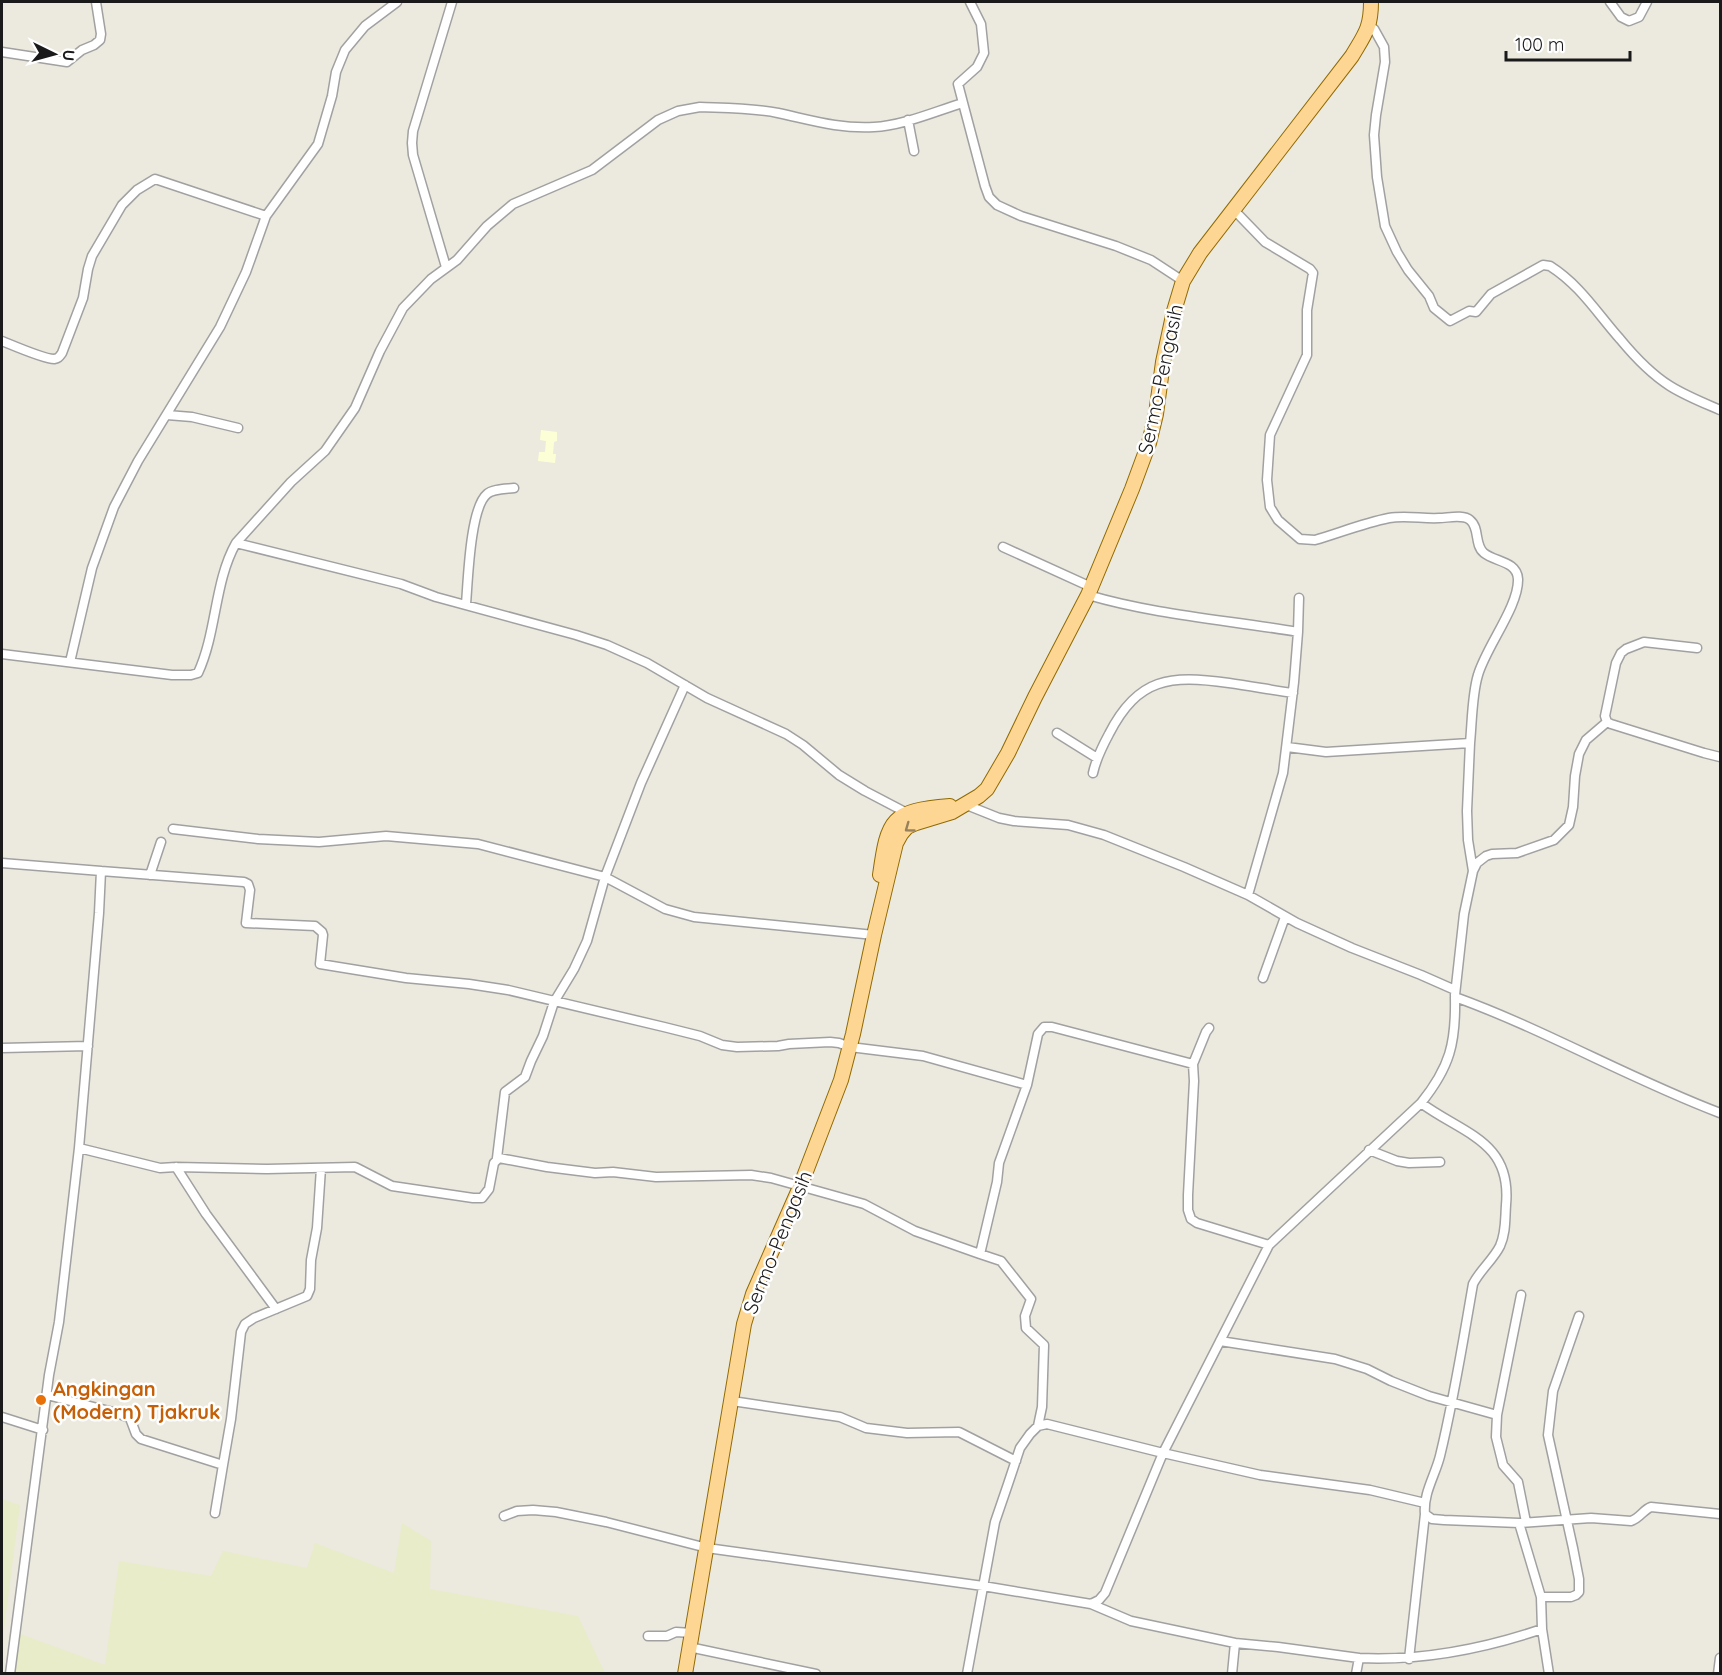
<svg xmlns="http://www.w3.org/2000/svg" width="1722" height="1675" font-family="Quicksand,sans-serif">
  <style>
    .education { fill: #fcffd6 }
    .farmland { fill: #e8ecc9 }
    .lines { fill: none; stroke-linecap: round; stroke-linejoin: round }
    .street-casing { stroke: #a1a1a1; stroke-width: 11 }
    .primary-casing { stroke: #916a00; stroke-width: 16 }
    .street { stroke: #fff; stroke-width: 8 }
    .primary { stroke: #fdd694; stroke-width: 14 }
    .oneway { stroke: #97815d }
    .food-dot { fill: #e8710a; stroke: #fff; stroke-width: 2 }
    .labels { text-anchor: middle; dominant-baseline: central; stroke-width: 5; stroke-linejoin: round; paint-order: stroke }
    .street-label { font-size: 20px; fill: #1a1a1a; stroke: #fff }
    .food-label { font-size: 20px; font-weight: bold; fill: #c56008; stroke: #fff; text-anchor: start }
  </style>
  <rect width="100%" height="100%" fill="#ece9df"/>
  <!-- education -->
  <path class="education" d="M541 430 557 432V441L554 442 553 454H556L555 463 538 461 539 452H545L546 441 540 440Z"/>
  <!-- farmland -->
  <path class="farmland" d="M2 1499 20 1505 2 1645Z
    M402 1523 431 1541 430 1589 578 1616 605 1673 10 1674 15 1632 105 1665 119 1561 211 1576 223 1551 307 1568 315 1543 394 1573Z"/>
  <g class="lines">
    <defs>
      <path id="street" d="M1610 2 1621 17 1629 21 1639 17 1647 2
        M1369 27 1374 29 1384 47 1385 62 1376 115 1374 135 1377 177 1385 226 1397 252 1408 270 1429 296 1434 308 1450 321 1469 311 1476 312 1491 294 1543 265 1550 266C1580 285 1597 313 1620 339 1634 356 1651 374 1670 386 1686 396 1704 403 1720 410
        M2 52 67 62 82 50 94 45 100 40 101 34 96 2
        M963 103 958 84 977 67 984 53 981 24 970 2
        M908 120 914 151
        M1234 210 1265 242 1310 269 1313 273 1307 310V355L1270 435 1267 480 1270 507 1278 520 1300 539 1315 540C1339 533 1364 523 1389 518 1406 515 1423 519 1439 518 1448 518 1463 514 1470 520 1480 528 1474 545 1484 553 1495 562 1517 561 1518 579 1519 606 1486 647 1478 675 1472 694 1472 723 1470 743
        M266 216 318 144 332 96 336 72 345 50 365 26 397 2
        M446 267 413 155 412 143 413 131 452 2
        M2 341C12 345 44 359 54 359 59 358 59 357 62 353L83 298 88 269 92 256 122 205 137 190 155 179 266 216 246 272 220 327 138 461 114 507 92 568 70 662
        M167 415 192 417 238 428
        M236 543 291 482 325 451 355 408 380 351 403 308 431 279 457 260 487 226 513 204 592 170 658 120 678 111 700 107C724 108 754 108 778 113 811 120 839 129 874 127 902 126 936 111 963 103L985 186 989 197 997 205 1021 216 1116 246 1151 260 1183 281
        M1003 547 1091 587
        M1088 595C1156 615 1228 620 1298 632L1294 682 1283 773 1248 895
        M466 604C468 581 470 508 487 494 492 489 506 489 514 488
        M1298 632 1299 598
        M1697 648 1644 642 1626 649 1621 653 1616 663 1605 716 1607 722 1611 724 1704 753 1720 757
        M2 654 172 675H191L198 673C217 632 214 582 236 543L401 584 436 597 576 635 607 645 647 663 707 698 786 734 803 745 839 775 865 791 907 813
        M1057 733 1097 758
        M1287 747 1326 752 1470 743 1467 811 1468 840 1473 871 1464 914 1455 995
        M1093 773C1096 759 1102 747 1109 734 1138 677 1170 675 1229 683 1250 686 1272 690 1293 693
        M964 804 999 818 1014 821 1068 825 1104 835 1184 867 1248 895 1297 923 1352 948 1421 975 1455 990
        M173 829 258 839 319 842 386 836 478 844 605 877 665 909 694 917 874 935
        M2 863 101 871 99 913 79 1148 59 1322 49 1375 10 1674
        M101 871 244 882 248 884 250 890 246 923 315 926 322 932 323 935 320 964 406 978 469 984 508 990 664 1027 700 1036 722 1045 737 1047 778 1046 789 1044 830 1042 839 1043 850 1047 923 1056 1027 1085 1038 1034 1044 1027H1052L1193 1064 1194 1081 1188 1195V1210L1191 1219 1197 1223 1269 1245
        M1473 871 1477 863 1486 856 1492 854 1517 853 1554 840 1569 825 1573 807 1575 776 1579 754 1586 740 1607 722
        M150 875 161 842
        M1263 978 1285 917
        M2 1048 88 1046
        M1193 1064 1206 1032 1209 1028
        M1421 1103C1463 1134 1512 1141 1506 1205 1505 1219 1506 1233 1500 1246 1493 1260 1480 1270 1473 1284 1463 1341 1454 1399 1440 1456 1435 1476 1423 1493 1425 1514L1432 1519 1444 1520 1519 1523 1591 1518 1631 1521C1640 1518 1643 1510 1651 1507L1720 1514
        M79 1148 160 1168 176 1167 267 1169 355 1167 392 1186 473 1198H482L489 1189 494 1163 499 1158 547 1167 595 1173 613 1172 656 1177 751 1175 771 1178 864 1204 915 1231 980 1254 997 1182 999 1163 1027 1085
        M1369 1150 1397 1161 1409 1163 1440 1162
        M497 1158 505 1092 525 1077 531 1061 543 1036 554 1002 574 969 587 941 605 877 641 783 685 685
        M176 1167 206 1214 276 1309
        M980 1254 1001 1261 1031 1299 1025 1316 1026 1328 1044 1345 1042 1407 1038 1426
        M1521 1295 1497 1415 1496 1437 1503 1465 1518 1482 1526 1522
        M1220 1341 1335 1359 1367 1369 1391 1381 1429 1396 1497 1415
        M47 1395 117 1413 130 1418 136 1434 141 1439 223 1465 231 1419 241 1332 245 1324 254 1318 307 1296 310 1289 311 1260 317 1228 321 1168
        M732 1401 840 1417 866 1428 907 1433 959 1432 1016 1461
        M2 1417 43 1430
        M215 1513 223 1465
        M504 1516 517 1511 533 1510 556 1512 606 1522 707 1548 983 1586 1091 1604 1099 1600 1105 1593 1163 1453 1260 1475 1370 1490 1425 1503
        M1519 1523 1541 1597 1542 1629 1549 1674
        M1541 1597H1571L1576 1595 1579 1592V1579L1573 1548 1548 1435 1553 1391 1579 1316
        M1091 1604 1131 1621 1235 1643
        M648 1636H667L676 1632 692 1633
        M689 1647 816 1674
        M1409 1659 1425 1514
        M967 1674 995 1522 1008 1484 1020 1448 1030 1434 1038 1426 1047 1424 1163 1453 1269 1245 1421 1103C1450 1067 1456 1043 1455 997 1546 1030 1630 1079 1720 1113
        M1232 1674 1235 1643 1278 1647 1359 1658
        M1356 1674 1359 1658C1422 1661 1483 1649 1542 1629
        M1718 1674 1720 1658"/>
      <path id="primary" d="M880 875C888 818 891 811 950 806
        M685 1674 744 1324 753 1294 800 1187 841 1080 853 1034 874 935 896 843 901 834 907 827 916 823 952 812 979 796 987 789 1008 753 1035 697 1088 595 1132 489 1149 443 1156 414 1163 362 1174 311 1183 281 1200 253 1352 56C1365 34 1371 28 1371 2"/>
    </defs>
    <!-- street casing -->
    <use href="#street" class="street-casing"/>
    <!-- primary casing -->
    <use href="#primary" class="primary-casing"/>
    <!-- street -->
    <use href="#street" class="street"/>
    <!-- primary -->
    <use href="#primary" class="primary"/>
  </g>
  <!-- one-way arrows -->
  <defs><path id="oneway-chevron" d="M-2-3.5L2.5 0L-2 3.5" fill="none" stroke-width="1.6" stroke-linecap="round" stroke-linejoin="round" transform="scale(1.5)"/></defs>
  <use class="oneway" href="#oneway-chevron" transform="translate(909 828) rotate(144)"/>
  <!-- markers -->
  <circle class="food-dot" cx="41" cy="1400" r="6"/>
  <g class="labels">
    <!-- street labels -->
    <g class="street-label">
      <text transform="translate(1160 379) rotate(-78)">Sermo-Pengasih</text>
      <text transform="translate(777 1242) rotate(-68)">Sermo-Pengasih</text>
    </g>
    <!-- food labels -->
    <g class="food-label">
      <text x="53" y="1388">Angkingan<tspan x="53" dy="23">(Modern) Tjakruk</tspan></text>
    </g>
  </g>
  <!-- border -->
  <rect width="1722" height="1675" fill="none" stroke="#1a1a1a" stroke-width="6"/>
  <!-- north arrow -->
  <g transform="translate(54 54) rotate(95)" stroke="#ffffff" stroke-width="4.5" paint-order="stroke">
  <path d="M0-4.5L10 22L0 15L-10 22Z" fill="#1a1a1a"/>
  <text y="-9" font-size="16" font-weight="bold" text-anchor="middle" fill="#1a1a1a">U</text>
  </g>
  <!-- scale -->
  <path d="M1506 51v9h124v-9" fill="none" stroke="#1a1a1a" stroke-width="3"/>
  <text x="1515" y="51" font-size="18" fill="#1a1a1a" stroke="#ffffff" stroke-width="4.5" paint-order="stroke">100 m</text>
</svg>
